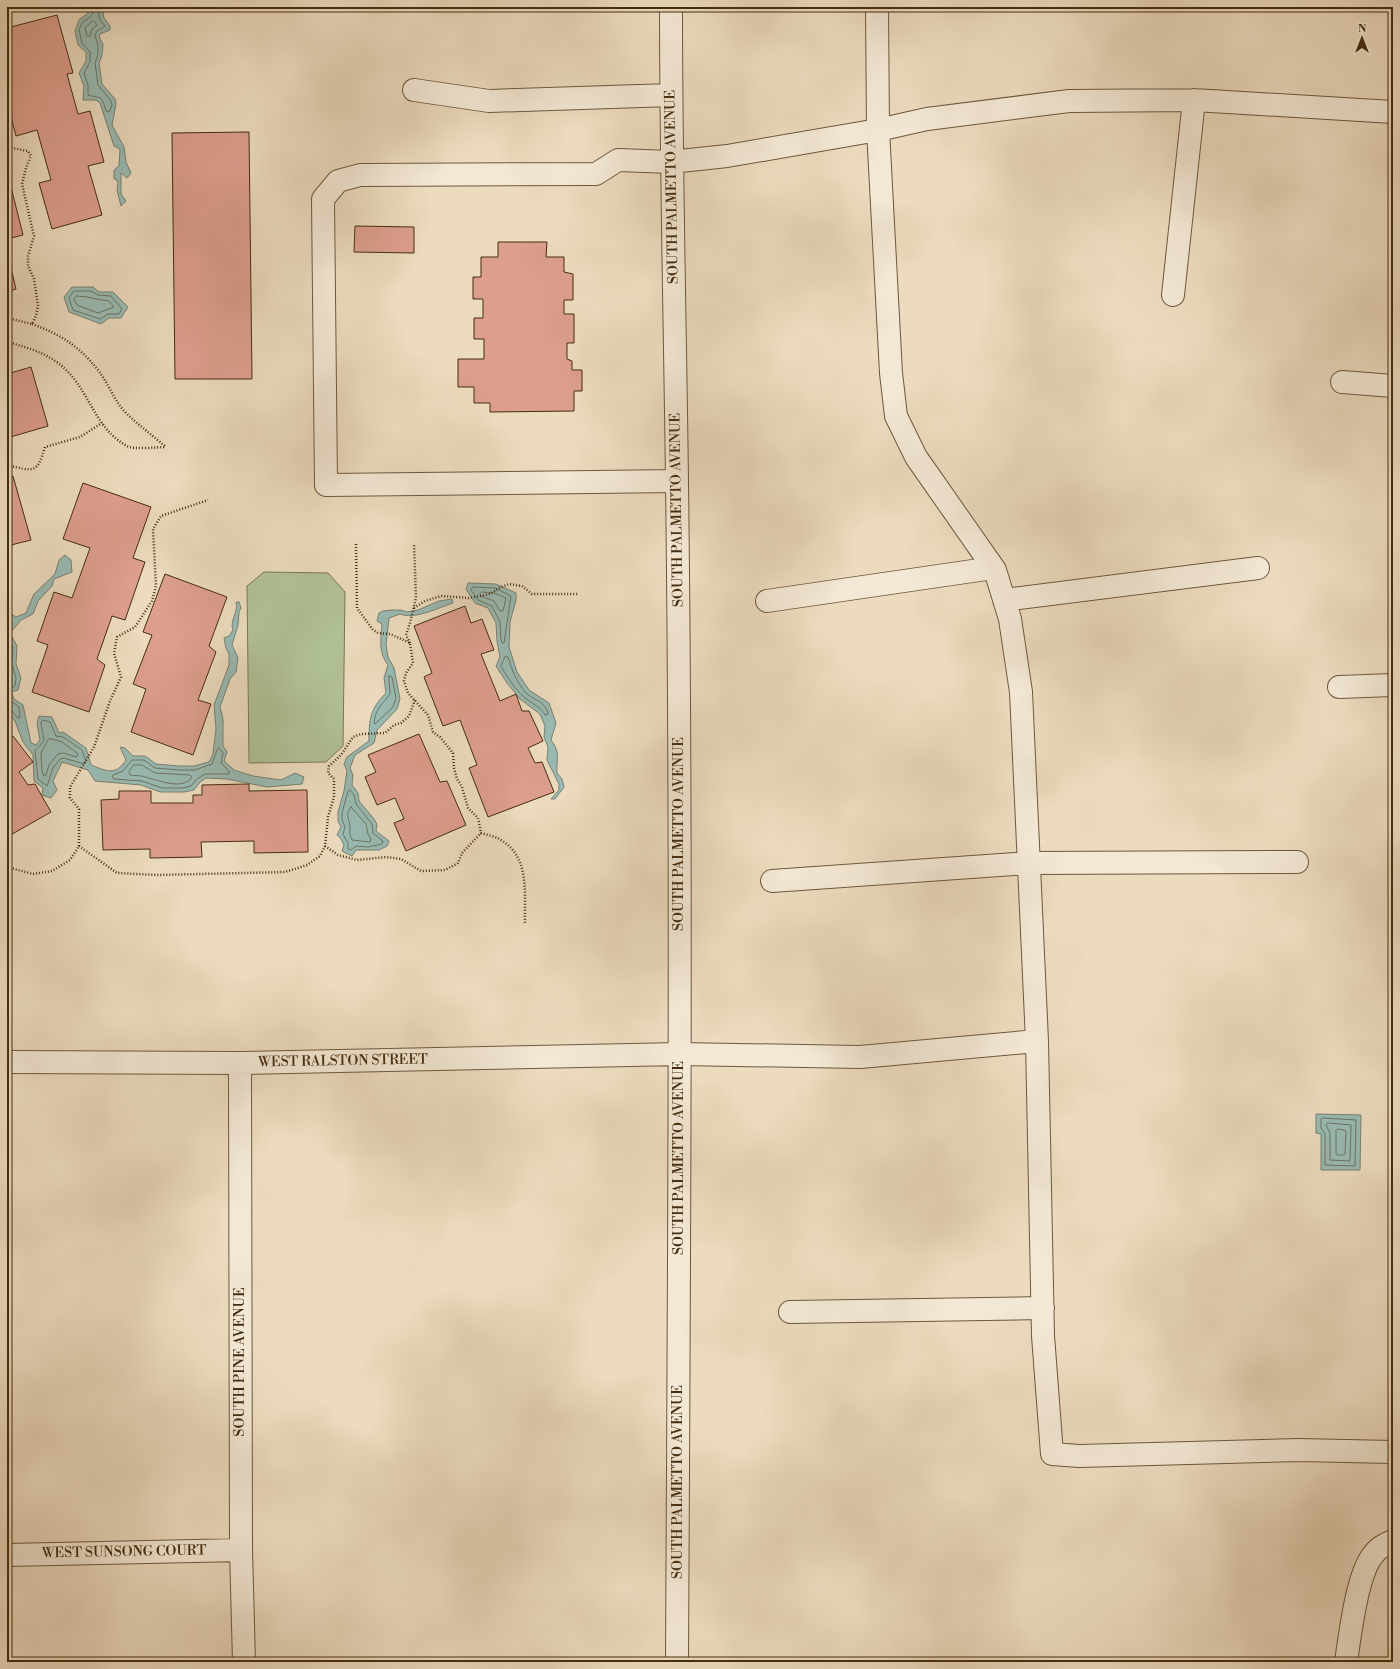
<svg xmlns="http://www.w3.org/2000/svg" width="1400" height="1669" font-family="'Libre Bodoni',serif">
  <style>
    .green { fill: #b1c197; stroke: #7a7754 }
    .water { fill: #99bbb4; stroke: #778272 }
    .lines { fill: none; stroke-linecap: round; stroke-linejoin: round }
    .shore { stroke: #6e7462; stroke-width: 1 }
    .building { fill: #dd9e8d; stroke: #442d10 }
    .minor-casing { stroke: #6e583c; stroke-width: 24 }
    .path { stroke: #442d10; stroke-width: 2.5; stroke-dasharray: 1 2; stroke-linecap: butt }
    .minor { stroke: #f3e8d5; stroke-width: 22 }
    .labels { text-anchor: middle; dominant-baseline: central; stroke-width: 3.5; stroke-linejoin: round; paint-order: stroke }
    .street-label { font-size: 14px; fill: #442d10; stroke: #f3e8d5 }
  </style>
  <rect width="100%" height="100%" fill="#ecdbbf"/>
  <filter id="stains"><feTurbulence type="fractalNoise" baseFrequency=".005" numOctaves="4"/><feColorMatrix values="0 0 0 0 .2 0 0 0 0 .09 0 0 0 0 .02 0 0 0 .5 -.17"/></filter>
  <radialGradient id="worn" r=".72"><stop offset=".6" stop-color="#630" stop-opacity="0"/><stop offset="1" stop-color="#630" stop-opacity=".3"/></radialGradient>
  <!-- green -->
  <path class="green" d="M264 572 328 573 345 592 343 746 326 762 249 763 247 586Z"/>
  <!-- water -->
  <path class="water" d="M97 7 102 8 104 18 110 26V30L100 34 99 37 103 44 102 55 99 63 102 84 115 99 116 104 112 125 124 147 126 162 131 173 127 178 121 173V194L126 201 121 206 117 190 118 183 116 179H114V170L119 166 120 149 114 146 100 103 96 100H83L84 86 79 73 86 61V52L78 45 75 31 79 20 88 13 90 9Z
    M72 287H93L99 292H113L128 307 121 318H109L101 324 69 312 64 297Z
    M65 555 71 560 72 572 54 579 52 586 38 601 33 614 21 620 10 633 17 646 16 664 21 678 18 690 11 692 14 699 23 705 31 743 36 745 40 740 37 723 39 716 52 717 59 733 63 732 86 748 91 765C106 771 116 776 126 760L120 747 125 748 133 756H145L156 764 179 766H194L209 762 213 754 216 729 214 705 229 665V654L226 648 224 638 229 636 233 630C229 621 239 612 236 602H239L241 608 239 612 238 625 232 645 238 658 236 672 230 679 220 707 223 719V746L227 752 224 761 234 770 253 776 281 780 295 773 304 777 302 784 267 787 227 779 206 778 200 782 194 790 184 792H160L141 785 95 781 88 770 62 762 53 781 57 790 51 798 42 795 43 788 34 781 33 755 23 742 15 721 7 711V603L10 605 8 612 16 617 26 613 34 594 55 574 59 560Z
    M468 583 496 584 516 593V600L510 622 509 647 517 672 529 690 549 703 556 723 551 740C561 753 556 759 557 773L562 779 564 787 555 799H551L559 790V784L547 760 548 747 544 737 545 726 540 714 520 699 507 683 496 666 500 657 497 641 496 623 488 608 475 603 466 589Z
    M452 599 453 603C438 608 414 620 400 614L389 618 386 645 388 657 394 668 400 699 397 709 377 730 374 743 355 755 350 768 353 775 352 785 358 793 359 801 374 819 377 824 376 831 389 841 387 846 379 850H356L352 856 342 851 344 845 341 839 337 835 341 827 338 821V812L344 791 347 771 344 764 347 757 369 741C369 719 370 709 386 693L384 678 388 665C378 651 381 641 382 624L377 621 379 613 383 611 392 610H401L407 612 418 610 439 601Z
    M1316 1114 1361 1115 1360 1170H1321V1134L1316 1133Z"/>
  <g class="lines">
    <!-- shore -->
    <path class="shore" d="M94 7 96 8 91 16 82 23 79 30 82 43 90 52V62L84 73 88 85V95C102 99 101 94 106 111L109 112 112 105 111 101 98 85 95 63 98 54V45L95 35 97 31 105 26 100 20 98 9 96 8 98 7
      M93 21 95 22 97 25 92 29 90 36H87L85 28Z
      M74 291H91L98 295 111 296 122 309 119 314H108L100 319 73 310 69 298Z
      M77 296C89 296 97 300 109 301L114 307 98 313 77 305 74 299Z
      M473 587 495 588 511 596 504 643H502L501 640 500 622 492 606 478 600 471 590Z
      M482 592 494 593 506 598 503 611H500L494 601 481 596 480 594Z
      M7 636 13 647 12 664 16 678 15 686 9 689 8 693 11 701 19 707 20 718H18L11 710 7 709
      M506 656 508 657C512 670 516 681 525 692 534 701 544 700 548 713L547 715H545C541 707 531 703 524 697 514 688 507 677 501 666Z
      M389 676 392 677 396 698 393 707 375 724 374 723C376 707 382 705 390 694Z
      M43 720 50 722 56 736 63 737 82 750 86 762 84 764 64 758 60 759 53 768 47 786 38 779 35 751 44 741 41 723Z
      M49 739H52L62 742 77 753 78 755 76 757 64 753 58 754 49 765 46 775 44 776 42 771 41 753Z
      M219 748 223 753 221 763 229 771V774H205L197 779 191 786 183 788H162L142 781 114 779 112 777 113 775 123 771 132 760H144L155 768 179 770H195L212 764 217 750Z
      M134 765H142L155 773 190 775 192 777C183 791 158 780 145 777 140 775 135 776 130 775L129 772Z
      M350 790 354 795 356 804 372 824 373 833 383 841 382 844 368 847 356 846 351 850 348 849V843L343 834 345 827 342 820V813L348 791Z
      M351 807 366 824 368 834 371 839 370 842 352 840C349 834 350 833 350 827 350 818 344 816 351 807Z
      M1322 1118 1356 1120 1355 1166 1325 1165V1134L1321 1128V1120Z
      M1328 1123 1351 1125 1350 1161 1330 1160V1133L1326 1125Z
      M1338 1129 1344 1130 1346 1131 1345 1154 1344 1155H1338L1336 1154V1131Z"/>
  </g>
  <!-- building -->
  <path class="building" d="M57 15 73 73 67 74 78 114 90 111 104 162 88 166 102 215 52 229 39 183 51 180 37 130 16 136 7 102V81L9 80 7 71V28Z
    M249 132 252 379H175L172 133Z
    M11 187 23 235 7 239V189Z
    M355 226 414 227V253L354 252Z
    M498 242H547L546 257H564V272L573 274V300H564V314H574V343H567V359L572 361V370H582V391H574V411L490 412V403H474V387H458V359H484V339H474V318H483V299H473V277H481V257H498Z
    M7 251 16 289 7 292Z
    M31 367 48 426 7 438V374Z
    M13 476 31 540 7 546V478Z
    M83 483 151 507 133 558 145 562 125 620 112 616 97 659 105 665 89 712 32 692 48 645 37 641 54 592 72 598 90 548 63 539Z
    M165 574 227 597 209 646 216 652 198 700 211 704 193 755 131 732 146 689 133 684 152 635 143 632Z
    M465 606 471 623 482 619 494 650 481 654 500 701 516 694 522 711H529L543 741 528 748 535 763 542 762 554 792 488 817 469 768 477 765 460 720 443 726 424 677 432 673 414 626Z
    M419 734 440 782 447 781 466 825 406 851 394 823 404 819 395 798 377 805 365 777 376 772 368 755Z
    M13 736 33 762 19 772 28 785 35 784 51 812 7 837V737Z
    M249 784V791L307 790 308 852 254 853V841L201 842 202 857 150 858V849L103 850 101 800 119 799V791H151V803H193V795H202V785Z"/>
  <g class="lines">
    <defs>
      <path id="minor" d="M671 7C671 165 675 323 677 481 682 875 679 1268 677 1662
        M877 7 878 130 891 373 896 416 916 457 995 570 1010 619 1021 692 1037 1041 1043 1336 1052 1454 1079 1456 1298 1450 1393 1452
        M414 90 489 101 671 95
        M1173 295 1194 100
        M1342 382 1393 386
        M677 481 326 485 323 199 338 181 360 175 596 174 618 160 671 162 727 156 878 130 927 119 1069 101 1194 100 1393 112
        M1004 600 1258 568
        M767 601 993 568
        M1339 687 1393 685
        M772 881 1029 863 1297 862
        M7 1062 240 1063 680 1054 860 1057 1037 1041
        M240 1063 241 1550 244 1662
        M790 1312 1043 1308
        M7 1555 241 1550
        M1346 1662C1350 1635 1357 1574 1373 1555 1377 1549 1386 1543 1393 1541"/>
    </defs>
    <!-- minor casing -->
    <use href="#minor" class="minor-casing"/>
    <!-- path -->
    <path class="path" d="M7 144 11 148 28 151 31 156 26 168 22 184 34 236 28 256V266L34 279 38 306 36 316 32 324 7 318
      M32 324C60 334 79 346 98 370 108 383 113 398 124 411 137 424 152 435 166 447
      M7 342C30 348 53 355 69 373 90 395 97 430 127 446 133 450 158 447 166 447
      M7 465C33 471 37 475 45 447L80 437 102 423
      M356 544 357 608 373 630 378 633 390 634 410 643 413 663 406 673 404 681 408 693 428 715 433 732 440 737 453 753 454 768 457 779 462 787 468 808 478 818 481 833C487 835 494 836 499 839 531 856 524 894 525 924
      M414 608 425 601 441 596 469 598 490 594 499 588 509 584 522 586 532 594H579
      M410 643 406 635 410 623 416 598 414 544
      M415 700 409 716 401 723 394 725 385 733 361 734 353 737 341 755 329 766 328 773 334 779V797L328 817 325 846 338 855 357 860 386 857 401 859 421 871 445 870 458 863 462 853 481 833
      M79 846 117 873 157 875 285 872 307 865 320 856 325 846
      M7 867 33 874 52 871 70 860 79 846V809L70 798V787L94 747 110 701 121 677 114 653 117 637 135 627 152 601 156 586 153 529 161 516 208 500"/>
    <!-- minor -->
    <use href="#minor" class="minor"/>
  </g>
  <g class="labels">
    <!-- street labels -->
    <g class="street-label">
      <text transform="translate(672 187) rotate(-91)">SOUTH PALMETTO AVENUE</text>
      <text transform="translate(677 510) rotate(-91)">SOUTH PALMETTO AVENUE</text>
      <text transform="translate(679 834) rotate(-90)">SOUTH PALMETTO AVENUE</text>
      <text transform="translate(343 1061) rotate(-1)">WEST RALSTON STREET</text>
      <text transform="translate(679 1158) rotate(-90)">SOUTH PALMETTO AVENUE</text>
      <text transform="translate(240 1362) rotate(-90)">SOUTH PINE AVENUE</text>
      <text transform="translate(678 1482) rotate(-90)">SOUTH PALMETTO AVENUE</text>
      <text transform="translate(124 1552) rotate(-1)">WEST SUNSONG COURT</text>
    </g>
  </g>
  <!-- margin -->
  <rect width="1400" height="1669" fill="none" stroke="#ecdbbf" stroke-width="24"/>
  <rect x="8" y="8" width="1384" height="1653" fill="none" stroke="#442d10" stroke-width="2"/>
  <rect x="12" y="12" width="1376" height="1645" fill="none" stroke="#442d10"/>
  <!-- north arrow -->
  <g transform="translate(1362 38)" stroke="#f3e8d5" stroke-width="3" paint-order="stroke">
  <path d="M0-3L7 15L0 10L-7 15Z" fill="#442d10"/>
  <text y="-6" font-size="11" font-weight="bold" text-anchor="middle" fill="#442d10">N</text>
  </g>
  <rect width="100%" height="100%" filter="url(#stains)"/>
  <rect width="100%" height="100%" fill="url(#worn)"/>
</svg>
